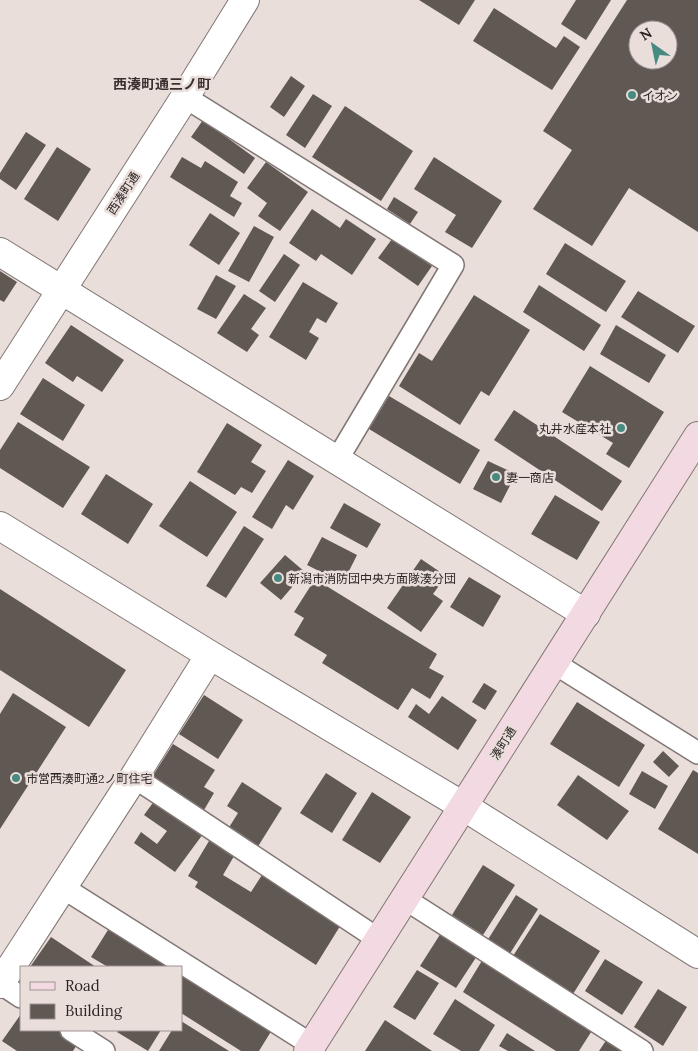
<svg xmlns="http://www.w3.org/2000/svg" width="698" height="1051" font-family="Lora,'Noto Sans JP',serif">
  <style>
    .building { fill: #605852; fill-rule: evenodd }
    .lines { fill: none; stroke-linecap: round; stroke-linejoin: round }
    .lane-casing { stroke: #817775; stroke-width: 24 }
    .street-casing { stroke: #817775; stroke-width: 30 }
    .secondary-casing { stroke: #817775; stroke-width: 30 }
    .lane { stroke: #fff; stroke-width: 21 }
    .street { stroke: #fff; stroke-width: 28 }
    .secondary { stroke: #f3d9e1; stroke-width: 28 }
    .poi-dot { fill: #478b80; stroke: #eadedb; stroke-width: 2 }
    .labels { text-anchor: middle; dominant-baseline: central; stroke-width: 5; stroke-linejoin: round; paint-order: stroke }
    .poi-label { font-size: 12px; fill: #2b2625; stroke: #eadedb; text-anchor: start }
    .street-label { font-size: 12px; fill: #2b2625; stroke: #eadedb }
    .neighbourhood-label { font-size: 14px; font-weight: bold; fill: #3a302f; stroke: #eadedb }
  </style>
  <rect width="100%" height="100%" fill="#eadedb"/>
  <!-- building -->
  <path class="building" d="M419 0H475L459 25Z
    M576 0H611L586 40 561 24Z
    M627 0H698V232L629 188 592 246 533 209 572 150 543 131ZM638 30H668V60H638Z
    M494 8 556 48 564 36 580 47 552 90 473 41Z
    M291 76 305 86 284 117 270 107Z
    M313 94 332 106 305 148 286 135Z
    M345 106 413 151 381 201 312 157Z
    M203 120 255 158 244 174 191 137Z
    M26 132 46 145 16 190 0 179V173Z
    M57 147 91 169 58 221 24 199Z
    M182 157 201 168 205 161 238 182 230 196 242 203 234 217 170 177Z
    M434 157 502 201 472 248 445 232 456 215 414 189Z
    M266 162 308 192 280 231 258 216 267 203 247 188Z
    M394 197 418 212 410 224 387 209Z
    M312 209 340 228 346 219 376 239 352 275 321 254 316 261 289 243Z
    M210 213 240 233 219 265 189 245Z
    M254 226 274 237 249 282 228 271Z
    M392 239 432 266 418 286 378 258Z
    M565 243 626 281 606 312 546 274Z
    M284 254 300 265 275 302 259 291Z
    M0 271 17 282 4 302 0 300Z
    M216 275 236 286 216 319 197 309Z
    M303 282 338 303 326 323 317 318 309 332 319 338 306 360 269 337Z
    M539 285 601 325 584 351 523 312Z
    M638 291 695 326 678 353 621 317Z
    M244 294 266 308 251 329 259 335 247 352 217 333Z
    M474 295 530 330 489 396 481 391 460 425 399 386 419 353 432 361Z
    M71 325 124 360 102 392 77 376 73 382 45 363Z
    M616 325 666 355 649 383 600 354Z
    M590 366 664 412 629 468 606 454 613 443 562 412Z
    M43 378 85 405 63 441 20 414Z
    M389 396 480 450 460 484 369 429Z
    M514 410 622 481 602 511 494 440Z
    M18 422 90 467 63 508 0 468V450Z
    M227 423 262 445 251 462 266 471 252 493 241 487 235 495 197 472Z
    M288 460 314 476 293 510 286 505 272 529 252 517Z
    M488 461 516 474 501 503 473 489Z
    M106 474 153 504 128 544 81 514Z
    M190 481 237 512 207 557 159 526Z
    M555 495 600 522 577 560 531 534Z
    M344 503 381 524 367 548 330 528Z
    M244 526 264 539 226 598 206 586Z
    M322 537 357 555 343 583 307 565Z
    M285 555 305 572 281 600 260 583Z
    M421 559 446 576 433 594 443 601 421 632 387 608Z
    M469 577 501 596 483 627 450 607Z
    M315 579 437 654 429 668 444 676 430 699 412 688 398 710 322 663 327 655 294 635 304 618 294 612Z
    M0 589 126 670 89 727 0 670Z
    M484 683 497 691 485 710 472 702Z
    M13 693 66 727 0 829V714Z
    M204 695 243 720 218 759 179 734Z
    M442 696 477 720 458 750 408 717 416 704 429 714Z
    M577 702 645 745 619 787 550 744Z
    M173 744 215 770 204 787 214 793 204 810 152 777Z
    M663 751 679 766 669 777 653 762Z
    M693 770 698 773V854L658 829Z
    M642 771 668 786 655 809 629 794Z
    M326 773 357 793 332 833 300 813Z
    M578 775 629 811 607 840 557 805Z
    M242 782 282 808 257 848 228 829 238 813 227 806Z
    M372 792 411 817 380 863 342 840Z
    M155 800 203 834 175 872 134 843 141 832 157 844 167 831 144 815Z
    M212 836 237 851 223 875 251 892 262 875 342 923 316 965 195 887 198 882 188 876Z
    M483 865 515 885 483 935 452 915Z
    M516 895 538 909 509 955 487 941Z
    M540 914 600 951 573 994 513 956Z
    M113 922 275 1025 259 1051H241L181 1013V967H108L91 957Z
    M441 933 477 956 456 988 420 966Z
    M51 937 96 967H30Z
    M483 959 593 1029 579 1051H556L463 992Z
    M605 959 643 982 622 1015 585 991Z
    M417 970 439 983 415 1020 393 1007Z
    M658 989 687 1007 663 1046 634 1027Z
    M455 999 495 1025 479 1051H461L433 1034Z
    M21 1014V1030H59L78 1043 73 1051H17L2 1041Z
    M385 1020 432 1051H365Z
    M181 1021 229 1051H159L172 1030H181Z
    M119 1030H161L148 1051 117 1032Z
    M507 1033 535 1051H508L499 1046Z
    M609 1036 633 1051H599Z"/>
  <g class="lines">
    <defs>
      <path id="lane" d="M185 97 453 265 337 460
        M554 663 698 753
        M134 777 378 939
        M62 887 312 1045
        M405 899 642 1051
        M0 983 21 997
        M71 1030 104 1051"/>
      <path id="street" d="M0 252 586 614
        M0 386 185 97 245 0
        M0 526 210 655 463 806 698 954
        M0 984 134 777 210 655"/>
      <path id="secondary" d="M308 1051 698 436"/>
    </defs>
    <!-- lane casing -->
    <use href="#lane" class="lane-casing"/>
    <!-- street casing -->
    <use href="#street" class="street-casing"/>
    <!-- secondary casing -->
    <use href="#secondary" class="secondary-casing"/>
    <!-- lane -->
    <use href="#lane" class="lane"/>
    <!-- street -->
    <use href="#street" class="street"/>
    <!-- secondary -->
    <use href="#secondary" class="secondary"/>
  </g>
  <!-- markers -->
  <g class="poi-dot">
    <circle cx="632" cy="95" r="5"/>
    <circle cx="621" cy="428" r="5"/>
    <circle cx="496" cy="477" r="5"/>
    <circle cx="278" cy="578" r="5"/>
    <circle cx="16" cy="778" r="5"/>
  </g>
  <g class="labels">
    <!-- poi labels -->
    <g class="poi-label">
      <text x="642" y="95">イオン</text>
      <text x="611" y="428" text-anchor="end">丸井水産本社</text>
      <text x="506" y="477">妻一商店</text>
      <text x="288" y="578">新潟市消防団中央方面隊湊分団</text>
      <text x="26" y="778">市営西湊町通2ノ町住宅</text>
    </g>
    <!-- street labels -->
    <g class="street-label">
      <text transform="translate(123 193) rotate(-57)">西湊町通</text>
      <text transform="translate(503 743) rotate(-58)">湊町通</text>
    </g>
    <!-- neighbourhood labels -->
    <g class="neighbourhood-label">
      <text x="162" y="84">西湊町通三ノ町</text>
    </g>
  </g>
  <!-- legend -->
  <rect x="20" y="966" width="162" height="65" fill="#eadedb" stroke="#9e9492"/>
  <rect x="30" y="982" width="25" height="8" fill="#f3d9e1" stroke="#9e9492"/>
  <text x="65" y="991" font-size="15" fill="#2b2625">Road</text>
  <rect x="30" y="1004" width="25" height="15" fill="#605852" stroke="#9e9492"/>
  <text x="65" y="1016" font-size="15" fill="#2b2625">Building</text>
  <!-- north arrow -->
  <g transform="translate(653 45) rotate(327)"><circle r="24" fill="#eadedb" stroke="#9e9492"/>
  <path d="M0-4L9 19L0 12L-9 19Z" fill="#478b80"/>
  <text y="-8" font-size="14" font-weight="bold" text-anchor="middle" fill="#2b2625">N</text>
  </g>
</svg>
